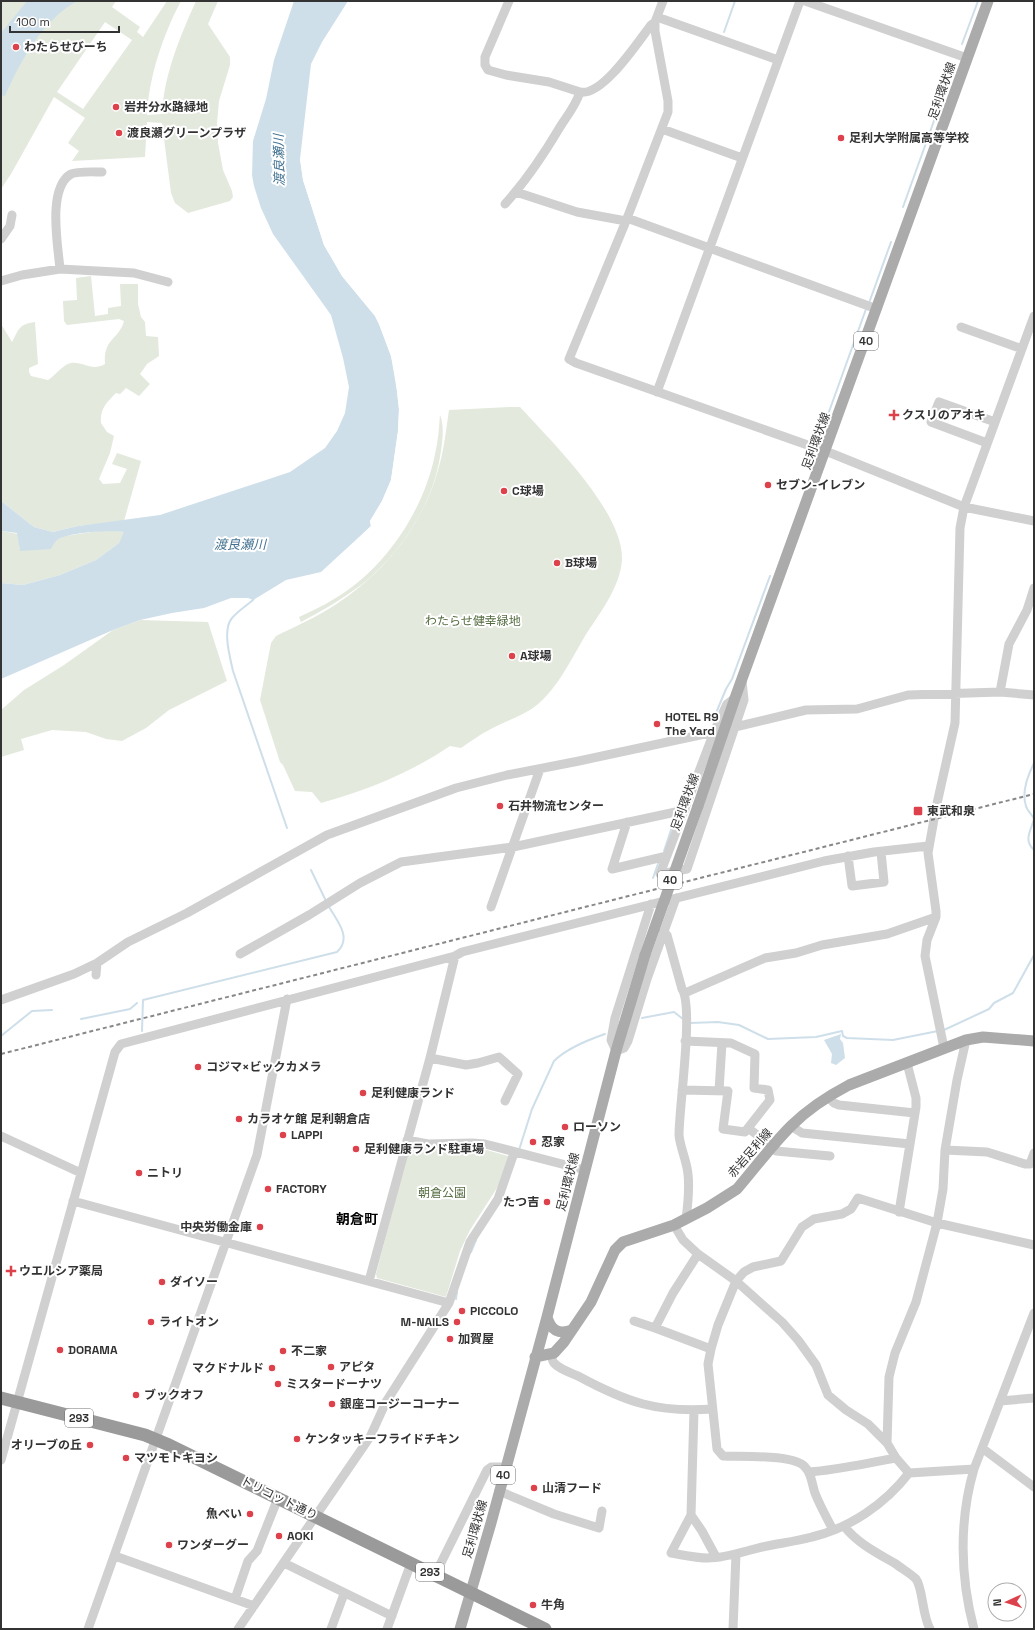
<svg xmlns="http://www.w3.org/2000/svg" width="1035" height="1630" font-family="'Space Grotesk','Noto Sans JP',sans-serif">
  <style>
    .green { fill: #e3e9dd; fill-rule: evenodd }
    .water { fill: #cedfea }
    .pier { fill: #fff }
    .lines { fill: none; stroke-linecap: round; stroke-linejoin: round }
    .stream { stroke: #cedfea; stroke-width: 2 }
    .minor { stroke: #d0d0d0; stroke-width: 9 }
    .major { stroke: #ababab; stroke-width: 11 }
    .highway { stroke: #9a9a9a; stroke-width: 13 }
    .rail { stroke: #888; stroke-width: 2; stroke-dasharray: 4 3; stroke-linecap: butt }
    .major-bridge { stroke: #ababab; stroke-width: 11 }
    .poi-dot { fill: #dd424c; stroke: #fff; stroke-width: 1.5 }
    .labels { text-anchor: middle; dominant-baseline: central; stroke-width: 4; stroke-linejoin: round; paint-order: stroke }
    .shield { fill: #fff; stroke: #707070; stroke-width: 1 }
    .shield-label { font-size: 11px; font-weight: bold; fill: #333 }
    .poi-label { font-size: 12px; font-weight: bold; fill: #333; stroke: #fff; text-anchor: start }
    .street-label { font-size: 12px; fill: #333; stroke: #fff }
    .park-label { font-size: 12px; fill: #566d41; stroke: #fff }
    .water-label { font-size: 13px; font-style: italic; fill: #447392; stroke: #fff }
    .quarter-label { font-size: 14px; font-weight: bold; fill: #000; stroke: #fff }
  </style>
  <rect width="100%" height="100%" fill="#fff"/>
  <!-- green -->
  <path class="green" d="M1 1H116L112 7 140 27 137 32 143 37 167 1H181C163 35 149 76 147 115L162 114C164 74 180 37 196 1H218L208 24 230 57V65L219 101 217 123 218 143 223 170 232 191 233 197 230 201 188 213 175 203 171 193 162 123 147 122 145 157 72 161 79 151 68 143 85 118 54 97 11 174 1 189ZM105 22 132 40 83 109 57 92Z
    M91 276 95 316 108 314V308L121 306 120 284H138V304L141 317 145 322 146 336 158 337 159 356 147 364 140 374 150 384 139 396 126 388 120 394 116 393C106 403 100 409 101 423L107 432 114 436 110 453 99 479 103 484 120 483 127 469 112 464 117 453 141 461 124 521 78 526 53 532 34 527 1 501V324L12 342C19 329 19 324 35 322L38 364 29 368V372L31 376 48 380C56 375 62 365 71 363 83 361 91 372 105 364 103 338 119 340 124 321L119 319 67 325 64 321 63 301 77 300 76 278Z
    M510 407H520C551 441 624 512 622 560 620 588 599 614 585 636 572 658 557 689 537 705 523 716 505 721 489 730 479 735 470 742 461 748L450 746C410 773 368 790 321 803L312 792 295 791 283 765 280 762 260 700 271 643 276 636C296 626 317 617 335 605 384 573 422 527 438 470 444 451 446 430 449 410Z
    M440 415C445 427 442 444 440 457 432 506 400 554 361 585 342 599 322 611 301 622L299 617C311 611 323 606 334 599 384 570 424 511 435 454 438 442 439 428 440 415Z
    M106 530 125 532 119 543 96 560 60 575 23 585 1 583 2 531 18 534 20 550 56 540 65 536Z
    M140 620 208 622 227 681 169 710 146 728 122 741 106 739 86 732 52 730 21 739 24 750 1 757V710L24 690 64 665 113 630Z
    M409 1147 440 1149 461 1147 483 1149 508 1156 509 1158 497 1188 470 1230 460 1251 446 1297 377 1278 376 1274Z"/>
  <!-- water -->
  <path class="water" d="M27 1H77C42 21 21 60 5 96L1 95V33Z
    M294 1H348L322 42 311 64 300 159 303 180 324 245 342 276 375 316 379 324 391 356 395 374 399 409 398 431 391 480 382 501 370 521 371 526 321 572 286 580 253 600 248 598H231L204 608 172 613 140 620 113 630 1 679V583L23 585 60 575 96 560 119 543 124 532C112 530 65 532 56 541 54 543 52 547 51 549L20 551 17 533 2 531 1 540V501L34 527 53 532 78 526 160 515 290 472 325 448 337 431 345 413 349 387 343 358 331 315 273 234 261 208 254 186 252 175 253 141 266 99 274 60Z
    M841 1034 840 1039 843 1043 845 1058 836 1065 831 1063 832 1054 824 1040Z"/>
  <!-- pier -->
  <path class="pier" d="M300 159 302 160 304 180 326 244 332 255 344 275 376 315 381 323 393 355 399 391 401 410 400 431 393 481 384 502 372 522 373 527 342 555 371 526 370 521 382 501 391 480 398 431 399 410 397 391 391 356 379 324 375 316 342 276 324 245 303 180Z"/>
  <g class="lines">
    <!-- stream -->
    <path class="stream" d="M724 32 735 1
      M962 44 978 1
      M903 207 953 68
      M869 303 891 242
      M817 445 866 309
      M254 598 253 600C246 606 238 611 232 618 222 630 230 657 233 671L287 828
      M716 713 726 689 732 679 770 576
      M1034 763C1028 775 1021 792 1026 806 1027 811 1032 814 1034 819 1031 831 1023 840 1034 850
      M680 807 687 791
      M664 851 675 818
      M311 870 326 901
      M653 878 659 861
      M642 1018 674 1012 683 1019
      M81 1019 130 1009 137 1003
      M690 1023 718 1022 739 1025 768 1039 816 1037 842 1031 843 1036 847 1038 893 1040 938 1031
      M944 1030 989 1009 994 1003 1013 993 1034 955
      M142 1031 143 1000 337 952C353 937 336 920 328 905
      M1 1036 32 1011 52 1010
      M519 1150 532 1109 554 1061C567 1048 588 1040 605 1034
      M471 1252 476 1240
      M456 1299 457 1292"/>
    <!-- minor -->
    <path class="minor" d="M509 1 485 57V65L488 70 506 75 549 82 580 92
      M663 1 655 22V31L668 101V112L626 221 569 359 576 363 833 454 964 507 1034 521
      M805 1 967 58
      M657 17 778 60
      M662 129 742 158
      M516 192 577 212 626 221
      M505 204C526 181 544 154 560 127 567 116 576 105 580 92 602 97 638 42 651 25L655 22
      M627 218 877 309
      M1 239 10 226 12 215
      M60 269C58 246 47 188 71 174 77 171 94 172 102 172
      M1 281 22 275 60 269 134 273 168 282
      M961 327 1022 349
      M657 392 800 1
      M987 443 931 422 939 402 995 422
      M1000 692 1009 644 1027 610 1034 588
      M735 698 727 704 714 732 660 874 687 869 744 700 742 681
      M848 856 852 886 884 882 881 852
      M612 869 667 856
      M612 869 627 822
      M651 904 615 1018 611 1040 616 1051 624 1048 628 1041 647 979 676 898
      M491 907 540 769
      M663 932 667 935 682 989C694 1007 679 1107 679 1135 680 1146 685 1157 687 1168 690 1182 688 1204 686 1219
      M240 954 309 915 360 883 401 862 513 847 685 810
      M96 975 97 963
      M685 993 765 958 796 953 822 945 887 934 936 917
      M1 1000 74 974 97 963 128 942 187 913 327 835 456 788 507 775 579 761 714 732 806 710 857 709 908 695 1000 692 1034 695
      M685 1041 731 1043 755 1054 754 1088 768 1090 770 1100 748 1128
      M944 1048 925 956 927 940 936 917V911L928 853 936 808 955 723 960 528 964 507 1034 316
      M430 1058 466 1065 478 1063 499 1057 518 1074 505 1101
      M682 1090 728 1091 723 1129 745 1132 748 1128 773 1147 776 1151 830 1156
      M719 1091 722 1043
      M828 1097 834 1103 839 1105 915 1113
      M791 1126 802 1133 910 1144
      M1 1136 81 1173
      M407 1140 428 1144 472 1143 485 1144 585 1170
      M945 1150 987 1152 1025 1164H1030L1034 1153
      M73 1201 449 1303
      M899 1212 916 1107V1098L907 1063
      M674 1225 683 1240 698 1254 736 1281 782 1322 798 1340 816 1365 828 1395 846 1410 868 1424 887 1443 896 1458 909 1473 974 1469
      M369 1281 430 1058 455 956
      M634 1321 655 1328 673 1293 698 1254
      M655 1328 711 1349
      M551 1354C552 1357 552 1361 554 1363 559 1369 571 1373 578 1376 626 1402 657 1413 712 1409
      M1000 1401 1034 1398
      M694 1410 691 1515 671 1553C683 1555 696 1558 708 1558 728 1558 747 1550 767 1546 782 1543 797 1541 812 1537 850 1528 885 1504 909 1473
      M887 1443 889 1377 895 1353 916 1302 937 1223 943 1189 945 1150 957 1080 966 1040
      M982 1448 1034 1487
      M1 1460 115 1052 121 1044 455 956 462 952 824 861 874 852 928 846
      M809 1472C838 1470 867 1463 896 1458
      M499 1491 554 1514 599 1528 602 1511
      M691 1515 702 1531 716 1557
      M844 1526C857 1543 877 1553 896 1564 902 1569 910 1573 916 1579 923 1588 922 1615 930 1629
      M833 1530C827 1518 820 1506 815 1493 812 1485 812 1474 805 1467 794 1454 741 1457 723 1456L717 1449 708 1364 711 1349 718 1325 736 1281 744 1272 753 1267 781 1261 802 1227 814 1219 842 1214 851 1209 858 1198 937 1223 1034 1245
      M115 1556 254 1606
      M284 1563 392 1616
      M435 1575 487 1470 491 1467H505
      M235 1599 248 1561 257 1551 278 1498
      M88 1629 257 1155 287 999
      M238 1629 370 1437 386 1402 449 1303 470 1242 498 1199 514 1153
      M331 1629 344 1594
      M387 1629 411 1563
      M733 1629 736 1554
      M974 1629C960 1577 959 1520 974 1469L1034 1313"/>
    <!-- major -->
    <path class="major" d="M698 806 735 698 988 1
      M547 1317C551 1330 558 1335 572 1330
      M535 1357 554 1353 564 1342 591 1302 615 1250 623 1242 674 1225 707 1208 737 1189C755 1168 772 1145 791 1126 808 1109 828 1096 849 1085L966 1040 983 1037 1034 1041
      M460 1629 491 1523 547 1317 616 1051 645 955"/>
    <!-- highway -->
    <path class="highway" d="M1 1398 145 1435 169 1445 545 1629"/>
    <!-- rail -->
    <path class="rail" d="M1 1054 1034 794"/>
    <!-- major-bridge -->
    <path class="major-bridge" d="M645 955 698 806"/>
  </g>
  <!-- markers -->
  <g class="poi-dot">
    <circle cx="16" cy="47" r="4"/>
    <circle cx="116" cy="107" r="4"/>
    <circle cx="119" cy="133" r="4"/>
    <circle cx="841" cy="138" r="4"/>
    <path d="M892 409h4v4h4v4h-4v4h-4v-4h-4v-4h4z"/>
    <circle cx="768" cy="485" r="4"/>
    <circle cx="504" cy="491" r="4"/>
    <circle cx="557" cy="563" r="4"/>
    <circle cx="512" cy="656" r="4"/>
    <circle cx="657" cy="724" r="4"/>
    <circle cx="500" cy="806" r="4"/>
    <rect x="913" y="806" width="10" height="10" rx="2"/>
    <circle cx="198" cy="1067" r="4"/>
    <circle cx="363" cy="1093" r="4"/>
    <circle cx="239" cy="1119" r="4"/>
    <circle cx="565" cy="1127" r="4"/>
    <circle cx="283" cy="1135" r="4"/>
    <circle cx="533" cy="1142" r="4"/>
    <circle cx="356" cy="1149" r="4"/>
    <circle cx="139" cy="1173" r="4"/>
    <circle cx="268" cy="1189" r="4"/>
    <circle cx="547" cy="1202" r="4"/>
    <circle cx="260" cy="1227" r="4"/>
    <path d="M9 1265h4v4h4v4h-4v4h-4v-4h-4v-4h4z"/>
    <circle cx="162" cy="1282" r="4"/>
    <circle cx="462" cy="1311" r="4"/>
    <circle cx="151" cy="1322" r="4"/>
    <circle cx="457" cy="1322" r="4"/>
    <circle cx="450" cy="1339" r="4"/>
    <circle cx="60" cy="1350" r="4"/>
    <circle cx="283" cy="1351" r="4"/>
    <circle cx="331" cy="1367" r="4"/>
    <circle cx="272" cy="1368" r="4"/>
    <circle cx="278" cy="1384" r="4"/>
    <circle cx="136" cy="1395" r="4"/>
    <circle cx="332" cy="1404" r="4"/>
    <circle cx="297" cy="1439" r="4"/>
    <circle cx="90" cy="1445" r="4"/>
    <circle cx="126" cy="1458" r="4"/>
    <circle cx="534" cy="1488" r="4"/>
    <circle cx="250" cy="1514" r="4"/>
    <circle cx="279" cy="1536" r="4"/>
    <circle cx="169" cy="1545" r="4"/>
    <circle cx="533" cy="1605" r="4"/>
  </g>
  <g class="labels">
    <!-- shield labels -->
    <g class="shield">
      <rect x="854" y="332" width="24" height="18" rx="3"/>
      <rect x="658" y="871" width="24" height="18" rx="3"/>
      <rect x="65" y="1409" width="28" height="18" rx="3"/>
      <rect x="491" y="1466" width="24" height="18" rx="3"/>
      <rect x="416" y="1563" width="28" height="18" rx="3"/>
    </g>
    <g class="shield-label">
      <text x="866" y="341">40</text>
      <text x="670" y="880">40</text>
      <text x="79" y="1418">293</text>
      <text x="503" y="1475">40</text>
      <text x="430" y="1572">293</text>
    </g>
    <!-- poi labels -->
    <g class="poi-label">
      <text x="24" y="47">わたらせびーち</text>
      <text x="124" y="107">岩井分水路緑地</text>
      <text x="127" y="133">渡良瀬グリーンプラザ</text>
      <text x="849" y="138">足利大学附属高等学校</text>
      <text x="902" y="415">クスリのアオキ</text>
      <text x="776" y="485">セブン-イレブン</text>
      <text x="512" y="491">C球場</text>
      <text x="565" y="563">B球場</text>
      <text x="520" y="656">A球場</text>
      <text x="665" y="717">HOTEL R9<tspan x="665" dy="14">The Yard</tspan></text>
      <text x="508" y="806">石井物流センター</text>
      <text x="927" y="811">東武和泉</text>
      <text x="206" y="1067">コジマ×ビックカメラ</text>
      <text x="371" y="1093">足利健康ランド</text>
      <text x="247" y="1119">カラオケ館 足利朝倉店</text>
      <text x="573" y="1127">ローソン</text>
      <text x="291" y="1135">LAPPI</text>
      <text x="541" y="1142">忍家</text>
      <text x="364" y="1149">足利健康ランド駐車場</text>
      <text x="147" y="1173">ニトリ</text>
      <text x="276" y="1189">FACTORY</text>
      <text x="539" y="1202" text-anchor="end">たつ吉</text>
      <text x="252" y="1227" text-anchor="end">中央労働金庫</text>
      <text x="19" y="1271">ウエルシア薬局</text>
      <text x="170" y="1282">ダイソー</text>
      <text x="470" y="1311">PICCOLO</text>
      <text x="159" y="1322">ライトオン</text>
      <text x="449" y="1322" text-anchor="end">M-NAiLS</text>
      <text x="458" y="1339">加賀屋</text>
      <text x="68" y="1350">DORAMA</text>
      <text x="291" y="1351">不二家</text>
      <text x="339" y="1367">アピタ</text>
      <text x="264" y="1368" text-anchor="end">マクドナルド</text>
      <text x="286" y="1384">ミスタードーナツ</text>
      <text x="144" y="1395">ブックオフ</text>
      <text x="340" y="1404">銀座コージーコーナー</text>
      <text x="305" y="1439">ケンタッキーフライドチキン</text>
      <text x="82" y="1445" text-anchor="end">オリーブの丘</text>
      <text x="134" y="1458">マツモトキヨシ</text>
      <text x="542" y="1488">山清フード</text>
      <text x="242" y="1514" text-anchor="end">魚べい</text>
      <text x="287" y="1536">AOKI</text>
      <text x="177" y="1545">ワンダーグー</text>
      <text x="541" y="1605">牛角</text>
    </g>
    <!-- street labels -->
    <g class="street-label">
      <text transform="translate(942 91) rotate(-71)">足利環状線</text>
      <text transform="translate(816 441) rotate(-70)">足利環状線</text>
      <text transform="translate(685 802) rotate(-70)">足利環状線</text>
      <text transform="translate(750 1153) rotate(-49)">赤岩足利線</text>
      <text transform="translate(568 1182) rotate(-76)">足利環状線</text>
      <text transform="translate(279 1498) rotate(26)">トリコット通り</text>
      <text transform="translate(475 1529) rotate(-74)">足利環状線</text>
    </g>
    <!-- park labels -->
    <g class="park-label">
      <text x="473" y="621">わたらせ健幸緑地</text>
      <text x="442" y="1193">朝倉公園</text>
    </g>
    <!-- water labels -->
    <g class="water-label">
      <text transform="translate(279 160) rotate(-91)">渡良瀬川</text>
      <text x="240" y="544">渡良瀬川</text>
    </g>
    <!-- quarter labels -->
    <g class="quarter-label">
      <text x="357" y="1219">朝倉町</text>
    </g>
  </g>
  <!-- border -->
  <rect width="1035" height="1630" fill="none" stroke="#333333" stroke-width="4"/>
  <!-- north arrow -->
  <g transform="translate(1007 1602) rotate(267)"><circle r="19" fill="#ffffff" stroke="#adadad"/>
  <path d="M0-3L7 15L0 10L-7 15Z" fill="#dd424c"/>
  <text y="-6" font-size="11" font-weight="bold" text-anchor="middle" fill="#333333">N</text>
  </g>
  <!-- scale -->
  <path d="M10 26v6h109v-6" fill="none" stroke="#333333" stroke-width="2"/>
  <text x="16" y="26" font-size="12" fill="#333333" stroke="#ffffff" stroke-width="3" paint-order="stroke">100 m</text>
</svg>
